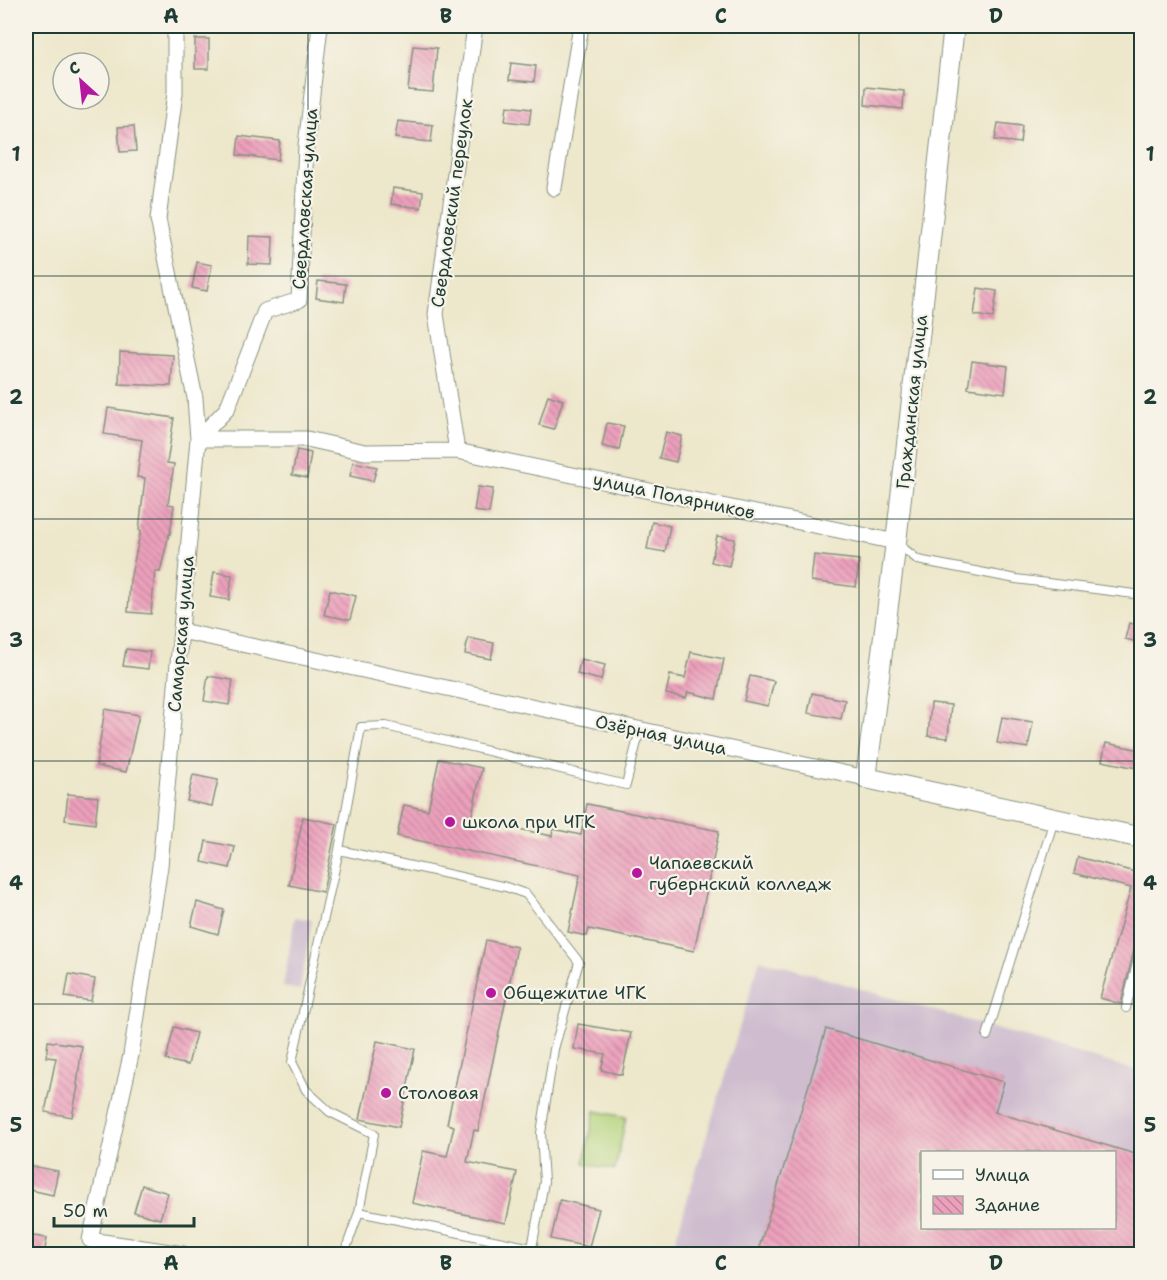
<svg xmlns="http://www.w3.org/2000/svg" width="1167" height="1280" font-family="'Shantell Sans',sans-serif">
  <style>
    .industrial { fill: #cfbdcf; fill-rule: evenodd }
    .green { fill: #b3d37a; stroke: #698857; stroke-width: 1.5 }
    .building { fill: url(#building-back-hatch); fill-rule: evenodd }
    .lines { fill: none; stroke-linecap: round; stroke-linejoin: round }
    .service-casing { stroke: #869280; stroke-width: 10 }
    .minor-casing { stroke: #869280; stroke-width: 17 }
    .tertiary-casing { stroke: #869280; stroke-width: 22 }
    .service { stroke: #fff; stroke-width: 8 }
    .minor { stroke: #fff; stroke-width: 15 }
    .tertiary { stroke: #fff; stroke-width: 20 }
    .grid { fill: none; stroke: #1f3d34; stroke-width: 1.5; stroke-opacity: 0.55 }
    .poi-dot { fill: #b5179e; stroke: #f7f3e8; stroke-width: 2 }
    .labels { text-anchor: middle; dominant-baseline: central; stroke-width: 4.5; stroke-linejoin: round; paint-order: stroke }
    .street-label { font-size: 18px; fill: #1f3d34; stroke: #f7f3e8 }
    .poi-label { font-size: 18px; fill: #1f3d34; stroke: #f7f3e8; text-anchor: start }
    .neatline { fill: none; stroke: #1f3d34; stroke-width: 2 }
    .grid-label { font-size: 20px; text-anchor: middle; font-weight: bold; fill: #1f3d34 }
  </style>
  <defs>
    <pattern id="building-back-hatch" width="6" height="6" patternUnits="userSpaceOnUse" patternTransform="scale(1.5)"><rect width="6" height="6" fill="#eda0bc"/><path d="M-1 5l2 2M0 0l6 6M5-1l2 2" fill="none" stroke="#bf849a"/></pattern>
  </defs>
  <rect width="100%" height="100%" fill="#f7f3e8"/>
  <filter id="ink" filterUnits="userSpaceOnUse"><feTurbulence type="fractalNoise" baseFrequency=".0167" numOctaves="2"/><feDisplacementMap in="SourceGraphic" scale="12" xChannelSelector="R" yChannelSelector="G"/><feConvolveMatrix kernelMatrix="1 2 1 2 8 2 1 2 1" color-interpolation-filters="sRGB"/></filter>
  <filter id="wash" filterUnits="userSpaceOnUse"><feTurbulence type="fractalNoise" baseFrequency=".008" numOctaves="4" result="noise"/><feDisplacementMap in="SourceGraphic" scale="24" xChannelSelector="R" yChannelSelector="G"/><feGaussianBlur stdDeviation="1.35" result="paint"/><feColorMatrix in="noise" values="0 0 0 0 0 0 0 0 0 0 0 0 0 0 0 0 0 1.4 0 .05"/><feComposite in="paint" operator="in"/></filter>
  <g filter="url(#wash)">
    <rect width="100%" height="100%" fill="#ede7cb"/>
    <!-- industrial -->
    <path class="industrial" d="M295 917 312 920 300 990 283 987Z
      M760 959 1141 1072V1254H671ZM922 1152H1114V1228H922Z"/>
    <!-- green -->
    <path class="green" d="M595 1111 626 1117 615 1170 584 1163Z"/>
    <g id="blocks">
      <!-- building -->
      <path class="building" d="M195 39H209V69H195Z
        M413 46 437 48 433 92 408 90Z
        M511 63 536 66 534 82 509 80Z
        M866 87 904 91 903 109 865 105Z
        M507 106 531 109 529 124 505 121Z
        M398 121 433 125 431 142 395 138Z
        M998 123 1022 126 1020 143 995 140Z
        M134 126 136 151 120 152 118 127Z
        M239 136 280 141 278 160 237 155Z
        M393 188 423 192 421 208 391 204Z
        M249 236 273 237 272 265 248 264Z
        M197 262 212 265 207 291 192 288Z
        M318 281 346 284 344 302 316 298Z
        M978 288 997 291 993 318 974 315Z
        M120 352 173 355 171 386 119 384Z
        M972 361 1008 366 1005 393 968 388Z
        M548 395 563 400 554 429 539 425Z
        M108 408 174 418 167 463 174 464 168 504 174 505 170 534H169L160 572 155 571 151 614 128 612 130 580 141 530H139L145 478 137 477 142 440 104 434Z
        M607 423 624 426 619 450 602 446Z
        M666 432 682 436 676 462 659 458Z
        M297 450 311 453 307 478 292 475Z
        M353 462 377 467 373 481 350 476Z
        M478 487 493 489 489 513 474 511Z
        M652 522 670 526 665 552 647 549Z
        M717 536 735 539 729 566 711 562Z
        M814 555 859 560 856 587 811 581Z
        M214 572 232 575 229 600 210 597Z
        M330 590 356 596 350 620 324 615Z
        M1129 623 1142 626V643L1125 639Z
        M468 638 494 643 491 659 465 654Z
        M126 649 150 652 148 669 123 666Z
        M691 652 724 659 716 699 688 692 686 698 666 694 670 675 685 678Z
        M581 659 605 665 601 680 577 674Z
        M208 676 233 680 229 705 204 701Z
        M750 676 774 681 768 706 744 701Z
        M812 693 845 700 841 719 808 713Z
        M931 703 951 705 948 738 928 736Z
        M105 709 139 715 126 772 96 766Z
        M1002 717 1033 722 1028 748 997 743Z
        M1106 743 1141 750 1137 768 1102 761Z
        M439 759 482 768 471 819 552 836 553 829 581 835 587 804 719 831 694 951 589 929 587 936 568 932 580 875 397 836 404 805 428 810Z
        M193 775 218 780 212 806 187 801Z
        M68 794 98 797 95 824 65 820Z
        M303 817 337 824 323 892 289 885Z
        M206 841 235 847 230 868 202 862Z
        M1078 857 1135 872 1137 867H1142V918L1137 934 1142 935V937L1136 942 1121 1004 1100 998 1131 888 1074 873Z
        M197 902 224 910 218 934 191 926Z
        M486 940 517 947 478 1131 474 1130 467 1162 517 1172 506 1223 412 1203 423 1151 447 1156 454 1126 447 1124Z
        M69 974 95 979 91 1001 65 997Z
        M578 1024 631 1033 622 1075 601 1070 605 1054 574 1049Z
        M174 1027 196 1033 188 1065 166 1060Z
        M826 1029 1004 1082 995 1112 1142 1156V1254H757ZM922 1152H1114V1227H922Z
        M48 1041 82 1046 77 1085 78 1086 72 1117 45 1112 56 1058 46 1057Z
        M377 1041 415 1049 399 1127 360 1119Z
        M26 1165 58 1171 53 1195 26 1189Z
        M142 1185 168 1193 160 1219 134 1212Z
        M560 1200 599 1209 589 1247 551 1239Z
        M26 1235 47 1238 44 1254H26Z"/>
    </g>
  </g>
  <g filter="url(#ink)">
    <use href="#blocks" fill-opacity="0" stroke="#869280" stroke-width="1.5"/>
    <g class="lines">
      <defs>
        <path id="service" d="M742 26H750
          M897 543 918 560 1016 579 1142 595
          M339 850 506 887 526 894 579 962 554 1049 541 1133 544 1182 532 1248 546 1254
          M1126 1008 1142 943
          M987 1036 1054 820
          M359 1212 532 1248
          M344 1254 359 1212 374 1134 330 1112 306 1090 292 1062 339 850 361 727 386 726 626 785 640 730"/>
        <path id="minor" d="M175 26V93L158 219 195 398 198 439 160 866 131 1055 90 1240 183 1254
          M554 188 581 26
          M198 439H307L365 452 457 451 896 542
          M198 439 227 409 265 311 299 300 306 145 320 26
          M457 451 436 314 475 26
          M181 631 866 778"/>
        <path id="tertiary" d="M954 26 896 542 866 778 1142 838"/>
      </defs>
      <!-- service casing -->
      <use href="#service" class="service-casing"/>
      <!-- minor casing -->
      <use href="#minor" class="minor-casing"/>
      <!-- tertiary casing -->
      <use href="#tertiary" class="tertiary-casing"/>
      <!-- service -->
      <use href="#service" class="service"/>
      <!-- minor -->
      <use href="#minor" class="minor"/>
      <!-- tertiary -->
      <use href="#tertiary" class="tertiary"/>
    </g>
  </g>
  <!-- grid -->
  <path class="grid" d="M308 26V1254M584 26V1254M859 26V1254M26 276H1142M26 519H1142M26 761H1142M26 1004H1142"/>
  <!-- markers -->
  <g class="poi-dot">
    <circle cx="450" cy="822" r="6"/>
    <circle cx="637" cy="873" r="6"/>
    <circle cx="491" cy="993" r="6"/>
    <circle cx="386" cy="1093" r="6"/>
  </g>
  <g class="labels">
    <!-- street labels -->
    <g class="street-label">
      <text transform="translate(305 199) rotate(-86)">Свердловская улица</text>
      <text transform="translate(452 203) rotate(-82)">Свердловский переулок</text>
      <text transform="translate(912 402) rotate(-84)">Гражданская улица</text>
      <text transform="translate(674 496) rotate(12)">улица Полярников</text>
      <text transform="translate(181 634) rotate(-85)">Самарская улица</text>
      <text transform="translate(661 735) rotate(12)">Озёрная улица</text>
    </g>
    <!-- poi labels -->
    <g class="poi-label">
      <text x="462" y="822">школа при ЧГК</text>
      <text x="649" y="863">Чапаевский<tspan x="649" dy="21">губернский колледж</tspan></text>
      <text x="503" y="993">Общежитие ЧГК</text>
      <text x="398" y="1093">Столовая</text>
    </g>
  </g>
  <!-- margin -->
  <rect width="1167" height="1280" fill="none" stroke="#f7f3e8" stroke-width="66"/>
  <!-- legend -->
  <rect x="921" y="1151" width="195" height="78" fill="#f7f3e8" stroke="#a1aaa0" stroke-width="1.5"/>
  <rect x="933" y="1170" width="30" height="9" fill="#ffffff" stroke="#a1aaa0" stroke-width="1.5"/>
  <text x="975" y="1181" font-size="18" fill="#1f3d34">Улица</text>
  <rect x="933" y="1196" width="30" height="18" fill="url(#building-back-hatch)" stroke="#a1aaa0" stroke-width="1.5"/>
  <text x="975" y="1211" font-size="18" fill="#1f3d34">Здание</text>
  <!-- north arrow -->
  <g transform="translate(81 81) rotate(333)"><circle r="28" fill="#f7f3e8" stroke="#a1aaa0" stroke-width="1.5"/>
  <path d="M0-4.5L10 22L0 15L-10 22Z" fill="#b5179e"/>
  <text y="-9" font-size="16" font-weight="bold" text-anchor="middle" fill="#1f3d34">С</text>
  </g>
  <!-- scale -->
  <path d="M54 1217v9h140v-9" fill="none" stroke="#1f3d34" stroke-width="3"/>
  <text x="63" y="1217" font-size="18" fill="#1f3d34" stroke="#f7f3e8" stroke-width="4.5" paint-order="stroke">50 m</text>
  <rect x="33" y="33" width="1101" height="1214" class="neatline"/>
  <g class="grid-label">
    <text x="171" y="23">A</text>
    <text x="446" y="23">B</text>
    <text x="721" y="23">C</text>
    <text x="996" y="23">D</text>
    <text x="16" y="161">1</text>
    <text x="1150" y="161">1</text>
    <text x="16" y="404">2</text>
    <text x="1150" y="404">2</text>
    <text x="16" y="647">3</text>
    <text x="1150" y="647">3</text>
    <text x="16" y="890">4</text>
    <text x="1150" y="890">4</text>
    <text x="16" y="1132">5</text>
    <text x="1150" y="1132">5</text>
    <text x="171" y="1270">A</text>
    <text x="446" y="1270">B</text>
    <text x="721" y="1270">C</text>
    <text x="996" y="1270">D</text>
  </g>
</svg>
